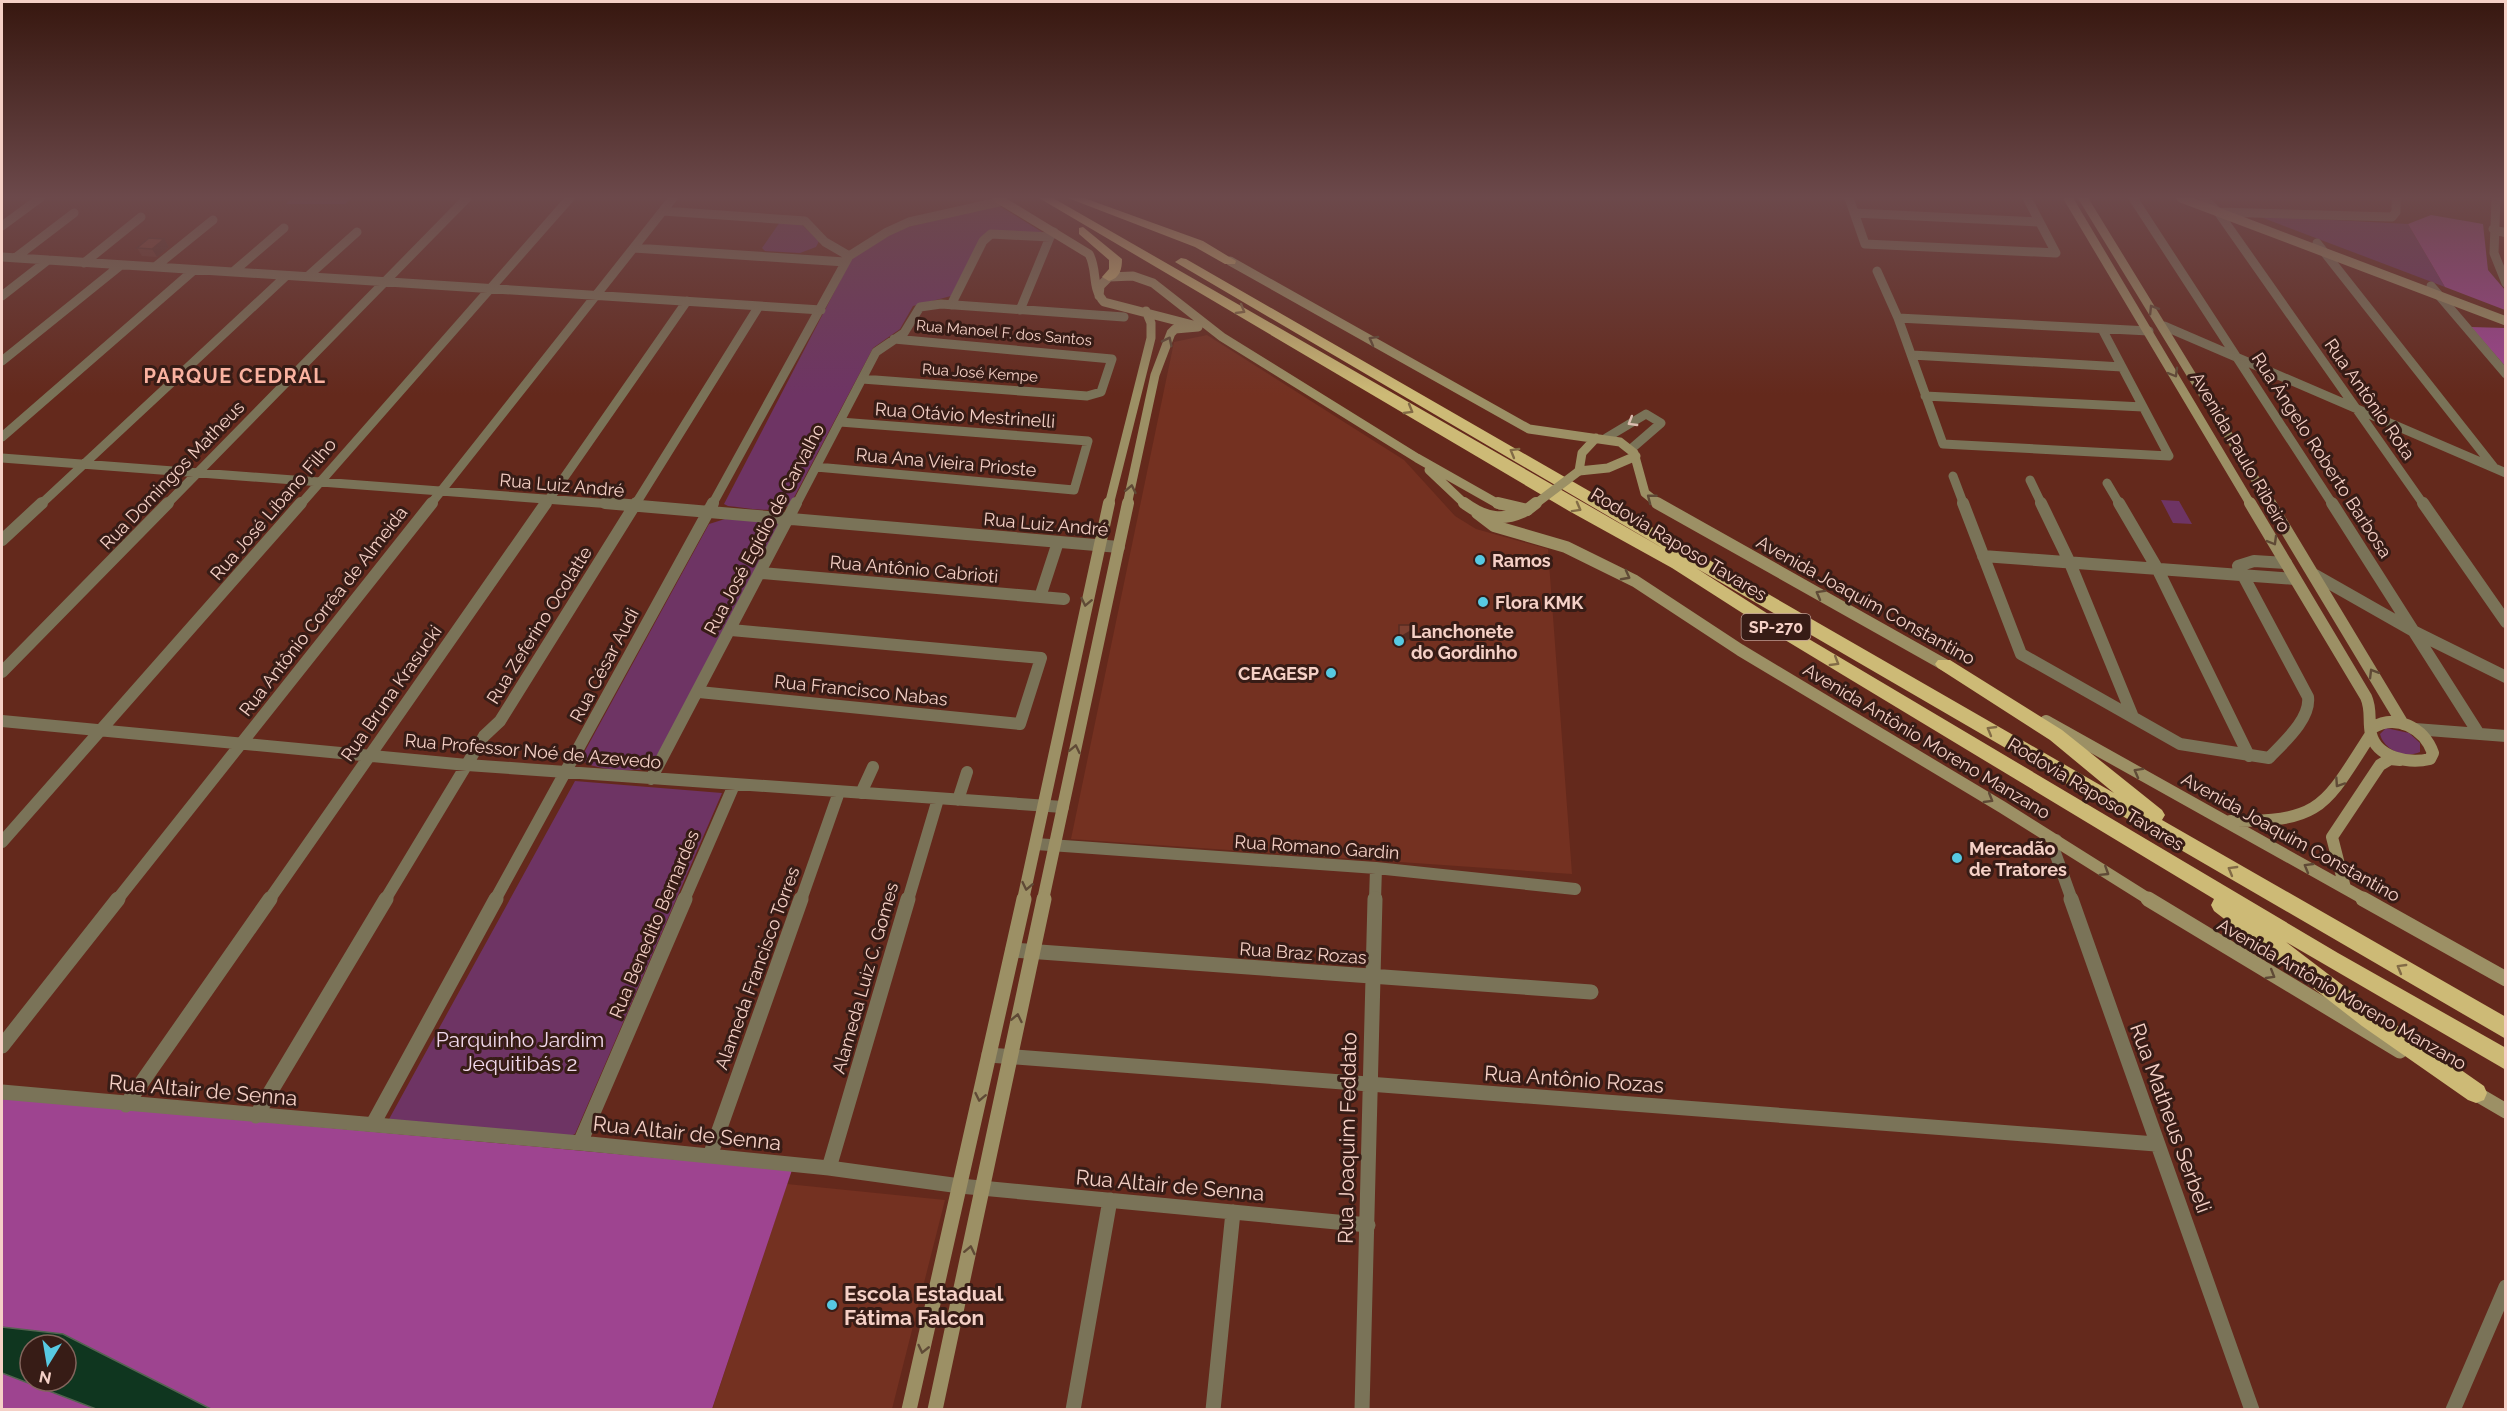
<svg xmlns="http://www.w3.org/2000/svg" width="2507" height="1411" font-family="Raleway,sans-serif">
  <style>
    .built { fill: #743121 }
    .green { fill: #6e3464 }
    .forest { fill: #9e4490 }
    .water { fill: #0f361f; stroke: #546451; stroke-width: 1.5; fill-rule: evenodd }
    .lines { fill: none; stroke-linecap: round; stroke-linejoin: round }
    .street-far2 { stroke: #7a7358; stroke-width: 9 }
    .street-far1 { stroke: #7a7358; stroke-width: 12 }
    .street { stroke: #7a7358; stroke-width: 15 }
    .secondary-far2 { stroke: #9c9065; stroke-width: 9 }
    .secondary-far1 { stroke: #9c9065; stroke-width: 12 }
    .secondary { stroke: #9c9065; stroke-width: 15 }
    .highway { fill: #cdba76; fill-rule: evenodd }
    .secondary-bridge-far1 { stroke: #9c9065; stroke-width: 9 }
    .secondary-bridge { stroke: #9c9065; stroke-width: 12 }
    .wall { fill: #6b3629 }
    .shaded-wall { fill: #572c22 }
    .building { fill: #7c3f30; stroke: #572c22; stroke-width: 1.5 }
    .oneway { stroke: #5f4a36 }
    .oneway2 { stroke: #826b46 }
    .oneway3 { stroke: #dcbdb0 }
    .poi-dot { fill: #57c9e2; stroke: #371c16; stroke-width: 2 }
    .labels { text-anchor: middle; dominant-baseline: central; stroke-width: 6; stroke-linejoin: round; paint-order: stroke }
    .far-street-label { font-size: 15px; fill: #f5d0c6; stroke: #371c16 }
    .shield { fill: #371c16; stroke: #bc9a91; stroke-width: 1.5 }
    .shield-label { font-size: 16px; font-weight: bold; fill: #f5d0c6 }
    .street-label { font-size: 18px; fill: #f5d0c6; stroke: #371c16 }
    .poi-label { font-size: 18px; font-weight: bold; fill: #f5d0c6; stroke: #371c16; text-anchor: start }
    .far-district-label { font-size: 20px; font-weight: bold; letter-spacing: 1.5px; fill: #fab2a0; stroke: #371c16 }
    .near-park-label { font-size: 21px; fill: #f1d9eb; stroke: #371c16 }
    .near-street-label { font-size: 21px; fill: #f5d0c6; stroke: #371c16 }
    .near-poi-label { font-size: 21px; font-weight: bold; fill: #f5d0c6; stroke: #371c16; text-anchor: start }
  </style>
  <rect width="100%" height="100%" fill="#64291c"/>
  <!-- built -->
  <path class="built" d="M1207 335 1404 460 1455 516 1476 529 1548 549 1572 874 1071 839 1174 342Z
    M787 1184 945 1200 892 1409 712 1410Z"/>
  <!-- green -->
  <path class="green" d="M292 198H351L345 204H286Z
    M998 205 1042 232 981 237 951 296 913 306 900 329 873 348 790 505C771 514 749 508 728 506L724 504 852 258 900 229Z
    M2258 216 2408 224 2445 287Z
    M780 222 800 223 819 241 816 247 800 253 765 251 762 248Z
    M2161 500 2179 501 2192 524 2173 523Z
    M725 519 781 523 655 767C635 773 597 771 580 760L709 524Z
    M2386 728 2409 733 2420 743V752C2405 759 2384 750 2380 734Z
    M575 781 722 793 575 1134 566 1138 388 1121Z"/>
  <!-- forest -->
  <path class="forest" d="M2431 215 2483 224 2488 270 2505 290V310L2445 287 2408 224Z
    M2471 327 2505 328V366Z
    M2 1098 792 1170 712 1409H211L63 1334 2 1327Z
    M2 1373H7L96 1409H2Z"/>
  <!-- water -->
  <path class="water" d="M2 1327 63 1334 211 1409H96L2 1373ZM30 1345H66V1381H30Z"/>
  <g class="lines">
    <!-- street-far2 -->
    <path class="street-far2" d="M1849 198 1865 244 2056 253 2027 198
      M2133 198 2333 505
      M2203 198 2218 212 2424 505
      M2496 198 2494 253 2506 283
      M663 211 805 221 825 242 849 256
      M2218 212 2392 217 2396 212V198
      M1854 213 2039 222
      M2 226 40 198
      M2493 229 2506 233
      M2317 243 2493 466
      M634 248 845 262
      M2 257 821 310
      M15 258 74 213
      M84 263 141 217
      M155 267 213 220
      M1877 271 1898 318 1943 444 2169 456
      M233 272 284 228
      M307 277 357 232
      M2431 286 2506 374
      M2 296 48 260
      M951 305 983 241 991 234 1050 237 1054 232
      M1020 310 1050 237
      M1898 318 2149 331
      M2164 326 2506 473
      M2102 329 2169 456
      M1912 355 2122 367
      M2 361 121 265
      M862 379 1087 396 1101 392 1112 359 894 339
      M1925 396 2143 407
      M2 437 194 270
      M1606 438 1646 414 1661 423 1631 449
      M2 458 625 505
      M816 467 1074 490 1088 441 840 422
      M1953 476 1964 505
      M2030 480 2042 505
      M2107 483 2120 505
      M40 505 286 276
      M166 505 467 198
      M300 505 570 198
      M430 505 673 198
      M545 505 687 301
      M635 505 759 306
      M712 505 849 256 887 232 909 222 1003 201
      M796 505 876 352 904 333 920 307 941 304 1124 317"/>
    <!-- street-far1 -->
    <path class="street-far1" d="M605 503 1119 547
      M1963 503 2021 654 2180 744 2269 758C2283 743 2311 719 2308 697L2238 566 2254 561 2286 563
      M2041 503 2070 563 2133 717
      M2119 503 2157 568 2249 756
      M2332 503 2479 734
      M2423 503 2506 622
      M2 540 42 503
      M1983 556 2295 579
      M761 573 1064 599
      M2315 575 2417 633 2506 677
      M1040 597 1058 542
      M2 672 168 503
      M699 692 1020 724 1041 658 731 630
      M2 721 467 765 1063 807
      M2415 729 2506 736
      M651 779 796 503
      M861 793 873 767
      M958 800 967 772
      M2056 840 2053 847 2072 900
      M2 842 301 503
      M1036 844 1376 868 1575 889
      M117 900 432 503
      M269 900 546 503
      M385 900 484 736 500 721 636 503
      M495 900 713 503
      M684 900 734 785
      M801 900 839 792
      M908 900 938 799
      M1375 900 1376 868"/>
    <!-- street -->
    <path class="street" d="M2071 899 2252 1410
      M1013 950 1591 992
      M2 1046 118 899
      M989 1055 2156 1144
      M2 1092 580 1143 829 1168 960 1186 1368 1225
      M126 1105 270 899
      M256 1116 386 899
      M373 1124 496 899
      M580 1143 685 899
      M710 1156 801 899
      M829 1168 908 899
      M1073 1410 1110 1200
      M1213 1410 1233 1212
      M1362 1410 1375 899
      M2453 1410 2506 1287"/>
    <!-- secondary-far2 -->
    <path class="secondary-far2" d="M997 198 1089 254C1098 270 1091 288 1104 302L1193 325
      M2068 198 2251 505
      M2083 198 2271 505
      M2181 198 2506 321
      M1230 261 1529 429 1620 442 1634 453 1645 493 1660 505
      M1099 296 1100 286 1109 277 1133 276 1153 283 1222 337 1417 458 1500 505
      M1596 438 1582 453 1579 471 1608 468 1636 456
      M1429 470 1466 505
      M1109 505 1151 338V323L1146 311
      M1127 505 1155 375 1171 333 1175 329 1198 327"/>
    <!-- secondary-far1 -->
    <path class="secondary-far1" d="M1464 503C1486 519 1503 522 1527 510
      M1498 503 1527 510
      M1657 503 1952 669
      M2250 503 2366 697C2372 710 2368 721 2371 734 2377 758 2409 764 2430 759L2433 753C2424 728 2396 713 2372 728
      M2270 503 2403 724
      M1477 513 1494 526 1566 547 1635 581 1740 650 2002 807 2150 900
      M2046 721 2366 900
      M2230 821C2322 822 2324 807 2371 734
      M2345 888 2332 837 2380 765 2390 759 2400 760
      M1023 900 1109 503
      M1043 900 1128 503"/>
    <!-- secondary -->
    <path class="secondary" d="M2148 899 2400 1051
      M2363 899 2506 979
      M2470 1090 2506 1111
      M909 1410 1024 899
      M935 1410 1044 899"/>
    <!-- highway -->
    <path class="highway" d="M1039 198H1053L1666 550 1175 262 1181 258 1186 259 2114 793 2050 740 1938 668 1935 664 1938 660H1950L2062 730 2162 810 2165 815 2162 820 2506 1017V1039L1696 568 1787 626 2338 953 2506 1048V1070L2286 942 2378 1012 2484 1086 2487 1093 2484 1100 2476 1103 2468 1100 2362 1026 2214 911 2211 905 2214 899 1775 634 1672 568 1569 511Z
      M1068 198H1084L1203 241 1236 261 1235 264H1225L1195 247Z
      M1083 227 1122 259C1122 269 1120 278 1109 281L1102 277 1109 269V260L1079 234V228Z"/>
    <!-- secondary-bridge-far1 -->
    <path class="secondary-bridge-far1" d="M1534 505 1579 471"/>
    <!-- secondary-bridge -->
    <path class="secondary-bridge" d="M1527 510 1536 503"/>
  </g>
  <!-- wall -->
  <path class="wall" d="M164 239 169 247 157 257 142 256 137 248Z"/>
  <!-- shaded-wall -->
  <path class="shaded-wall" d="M164 239 169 247 157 257 152 249Z
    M1411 631 1410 639 1398 646 1399 638Z"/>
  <!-- building -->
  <path class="building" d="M149 238 164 239 152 249 137 248Z
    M1399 625H1411V631L1399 638Z"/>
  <!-- one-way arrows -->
  <defs><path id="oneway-chevron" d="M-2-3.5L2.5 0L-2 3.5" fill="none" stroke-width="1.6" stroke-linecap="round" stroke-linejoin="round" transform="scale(1.5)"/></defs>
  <g class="oneway">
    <use href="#oneway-chevron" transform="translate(2153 309) rotate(-122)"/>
    <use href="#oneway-chevron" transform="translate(1373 340) rotate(-151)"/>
    <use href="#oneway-chevron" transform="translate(1168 341) rotate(-64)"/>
    <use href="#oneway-chevron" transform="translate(2174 373) rotate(60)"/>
    <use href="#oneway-chevron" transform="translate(1131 489) rotate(-78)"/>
    <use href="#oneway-chevron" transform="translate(1651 498) rotate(-142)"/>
    <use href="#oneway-chevron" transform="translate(2273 541) rotate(60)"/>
    <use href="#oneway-chevron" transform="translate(1626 576) rotate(28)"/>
    <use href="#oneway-chevron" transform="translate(1820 594) rotate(-151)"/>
    <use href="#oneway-chevron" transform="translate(1086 602) rotate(102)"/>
    <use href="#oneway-chevron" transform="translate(2373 673) rotate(-121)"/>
    <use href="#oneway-chevron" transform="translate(1075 749) rotate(-78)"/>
    <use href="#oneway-chevron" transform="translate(2138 772) rotate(-151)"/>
    <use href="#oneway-chevron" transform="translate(2339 783) rotate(124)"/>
    <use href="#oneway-chevron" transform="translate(1989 799) rotate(31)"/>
    <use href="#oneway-chevron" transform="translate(2308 867) rotate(-150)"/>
    <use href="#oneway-chevron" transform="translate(2105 872) rotate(32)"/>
    <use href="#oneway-chevron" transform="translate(1027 886) rotate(102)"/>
    <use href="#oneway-chevron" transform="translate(2271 975) rotate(31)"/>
    <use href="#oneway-chevron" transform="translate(1017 1018) rotate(-78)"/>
    <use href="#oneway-chevron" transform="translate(980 1097) rotate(102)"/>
    <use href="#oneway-chevron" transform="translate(970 1250) rotate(-78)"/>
    <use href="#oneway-chevron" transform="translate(923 1349) rotate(103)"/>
  </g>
  <g class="oneway2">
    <use href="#oneway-chevron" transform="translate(1241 310) rotate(30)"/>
    <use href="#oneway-chevron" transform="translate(1409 410) rotate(30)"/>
    <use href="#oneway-chevron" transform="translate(1514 452) rotate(-150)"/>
    <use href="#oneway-chevron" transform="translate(1577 508) rotate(29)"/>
    <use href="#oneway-chevron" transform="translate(1835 662) rotate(31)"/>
    <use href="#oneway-chevron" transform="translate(1991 730) rotate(-150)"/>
    <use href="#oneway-chevron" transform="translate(2232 870) rotate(-150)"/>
    <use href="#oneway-chevron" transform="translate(2401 968) rotate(-150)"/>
  </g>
  <use class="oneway3" href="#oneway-chevron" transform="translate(1632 422) rotate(149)"/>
  <!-- sky -->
  <linearGradient id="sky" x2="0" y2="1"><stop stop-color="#37170f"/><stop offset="0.5" stop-color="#6c494b"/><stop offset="1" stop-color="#6c494b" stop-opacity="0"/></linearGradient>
  <rect width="2507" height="395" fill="url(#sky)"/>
  <!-- markers -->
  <g class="poi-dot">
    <circle cx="1480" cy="560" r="6"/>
    <circle cx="1483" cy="602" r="6"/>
    <circle cx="1399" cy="641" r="6"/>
    <circle cx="1331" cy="673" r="6"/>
    <circle cx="1957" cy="858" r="6"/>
    <circle cx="832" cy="1305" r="6"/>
  </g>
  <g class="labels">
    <!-- far-street labels -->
    <g class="far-street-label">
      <text transform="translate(1004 333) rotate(5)">Rua Manoel F. dos Santos</text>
      <text transform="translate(980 373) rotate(4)">Rua José Kempe</text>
    </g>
    <!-- shield labels -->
    <rect class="shield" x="1741.5" y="614" width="69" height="26" rx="4.5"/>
    <g class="shield-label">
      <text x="1776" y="627">SP-270</text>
    </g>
    <!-- street labels -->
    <g class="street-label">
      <text transform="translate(2370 399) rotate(55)">Rua Antônio Rota</text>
      <text transform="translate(965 415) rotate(4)">Rua Otávio Mestrinelli</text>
      <text transform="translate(2241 452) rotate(60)">Avenida Paulo Ribeiro</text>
      <text transform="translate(2322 455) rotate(57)">Rua Ângelo Roberto Barbosa</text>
      <text transform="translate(946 462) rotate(5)">Rua Ana Vieira Prioste</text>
      <text transform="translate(172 475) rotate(-46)">Rua Domingos Matheus</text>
      <text transform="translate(562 485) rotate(5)">Rua Luiz André</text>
      <text transform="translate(273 509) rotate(-49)">Rua José Líbano Filho</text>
      <text transform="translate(1046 524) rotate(5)">Rua Luiz André</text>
      <text transform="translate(764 529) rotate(-62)">Rua José Egídio de Carvalho</text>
      <text transform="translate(1679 544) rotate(31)">Rodovia Raposo Tavares</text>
      <text transform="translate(914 569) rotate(5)">Rua Antônio Cabrioti</text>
      <text transform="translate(1866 600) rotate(29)">Avenida Joaquim Constantino</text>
      <text transform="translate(323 611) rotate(-52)">Rua Antônio Corrêa de Almeida</text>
      <text transform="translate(539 625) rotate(-58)">Rua Zeferino Ocolatte</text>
      <text transform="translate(604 665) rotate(-62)">Rua César Audi</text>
      <text transform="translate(861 690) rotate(6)">Rua Francisco Nabas</text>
      <text transform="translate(391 693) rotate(-55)">Rua Bruna Krasucki</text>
      <text transform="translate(1927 741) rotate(31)">Avenida Antônio Moreno Manzano</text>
      <text transform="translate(533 751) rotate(5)">Rua Professor Noé de Azevedo</text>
      <text transform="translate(2096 794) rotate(31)">Rodovia Raposo Tavares</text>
      <text transform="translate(2291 837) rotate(29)">Avenida Joaquim Constantino</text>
      <text transform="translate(1317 847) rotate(4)">Rua Romano Gardin</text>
      <text transform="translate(654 924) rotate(-67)">Rua Benedito Bernardes</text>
      <text transform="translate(1303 953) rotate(4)">Rua Braz Rozas</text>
      <text transform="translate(757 968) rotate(-70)">Alameda Francisco Torres</text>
      <text transform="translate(865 978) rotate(-74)">Alameda Luiz C. Gomes</text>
      <text transform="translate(2342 994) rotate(30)">Avenida Antônio Moreno Manzano</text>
    </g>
    <!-- poi labels -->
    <g class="poi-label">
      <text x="1492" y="560">Ramos</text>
      <text x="1495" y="602">Flora KMK</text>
      <text x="1411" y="631">Lanchonete<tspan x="1411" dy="21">do Gordinho</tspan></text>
      <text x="1319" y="673" text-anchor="end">CEAGESP</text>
      <text x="1969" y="848">Mercadão<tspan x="1969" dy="21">de Tratores</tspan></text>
    </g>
    <!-- far-district labels -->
    <g class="far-district-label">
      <text x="235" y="376">PARQUE CEDRAL</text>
    </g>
    <!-- near-park labels -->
    <g class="near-park-label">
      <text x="520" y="1039">Parquinho Jardim<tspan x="520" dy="24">Jequitibás 2</tspan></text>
    </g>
    <!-- near-street labels -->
    <g class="near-street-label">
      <text transform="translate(1574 1079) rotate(4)">Rua Antônio Rozas</text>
      <text transform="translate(203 1090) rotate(5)">Rua Altair de Senna</text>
      <text transform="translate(2171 1118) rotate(70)">Rua Matheus Serbeli</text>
      <text transform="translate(687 1133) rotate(6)">Rua Altair de Senna</text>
      <text transform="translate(1347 1138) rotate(-89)">Rua Joaquim Feddato</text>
      <text transform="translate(1170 1185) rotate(5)">Rua Altair de Senna</text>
    </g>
    <!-- near-poi labels -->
    <g class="near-poi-label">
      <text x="844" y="1293">Escola Estadual<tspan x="844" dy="24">Fátima Falcon</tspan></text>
    </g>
  </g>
  <!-- border -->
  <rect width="2507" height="1411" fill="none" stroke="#f5d0c6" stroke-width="6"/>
  <!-- north arrow -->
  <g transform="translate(48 1363) rotate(191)"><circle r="28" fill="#371c16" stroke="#83645c" stroke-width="1.5"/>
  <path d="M0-4.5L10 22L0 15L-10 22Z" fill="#57c9e2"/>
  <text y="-9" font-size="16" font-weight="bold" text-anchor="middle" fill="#f5d0c6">N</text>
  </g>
</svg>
